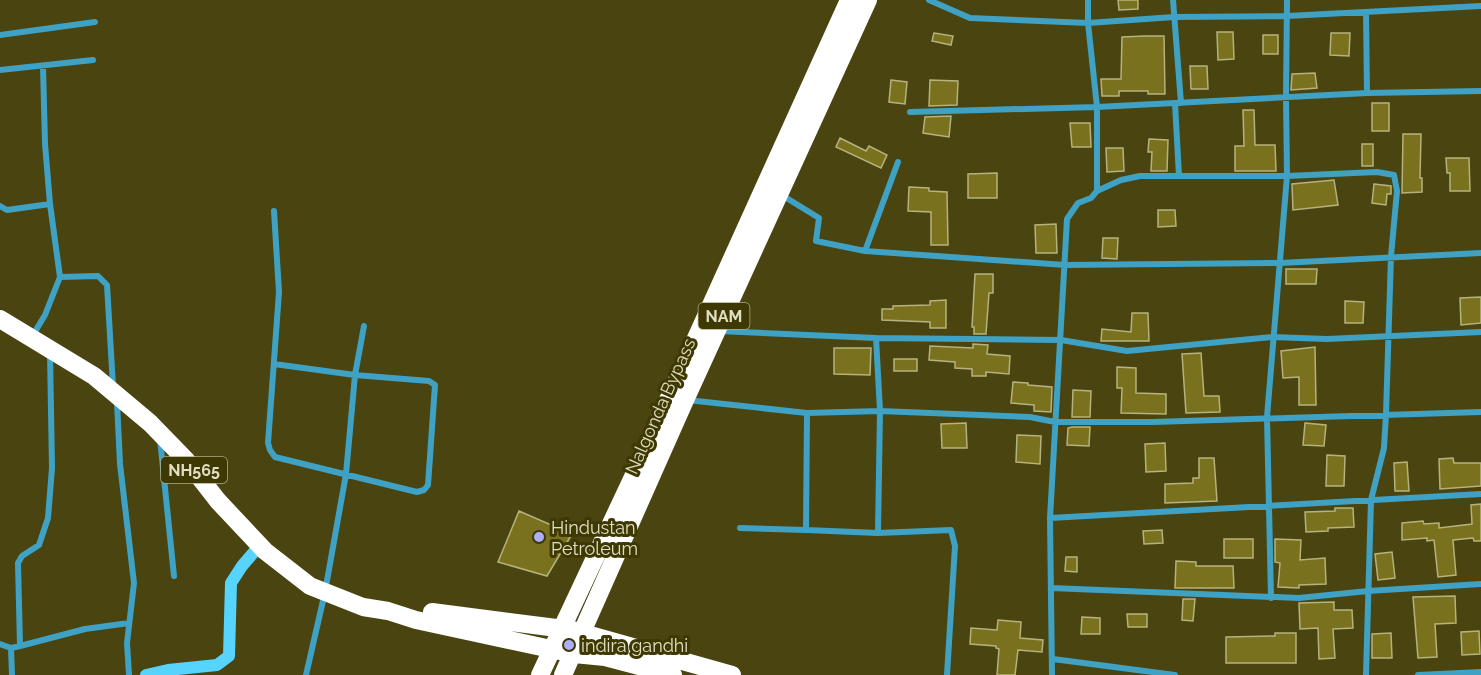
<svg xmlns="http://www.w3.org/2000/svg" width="1481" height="675" font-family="Raleway,sans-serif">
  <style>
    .building { fill: #79711e; stroke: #b6b27e; stroke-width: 1.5 }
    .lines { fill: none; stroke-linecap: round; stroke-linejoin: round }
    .street { stroke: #3fa2c4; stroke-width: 6 }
    .secondary { stroke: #56d4fe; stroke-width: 12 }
    .highway { stroke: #fff; stroke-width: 18 }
    .poi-dot { fill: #afaefa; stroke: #3e3902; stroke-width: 2 }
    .labels { text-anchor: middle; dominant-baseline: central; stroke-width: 6; stroke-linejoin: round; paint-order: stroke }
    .shield { fill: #3e3902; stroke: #afac89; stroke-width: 1.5 }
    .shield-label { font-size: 16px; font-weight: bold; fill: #e0dec3 }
    .street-label { font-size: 18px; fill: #e0dec3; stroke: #3e3902 }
    .poi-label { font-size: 18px; fill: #e0dec3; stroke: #3e3902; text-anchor: start }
  </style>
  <rect width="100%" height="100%" fill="#494410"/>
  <!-- building -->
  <path class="building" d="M1118 0H1138V9L1119 10Z
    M1217 32H1233L1234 59 1218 60Z
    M934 33 953 36 951 45 932 41Z
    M1331 33H1350L1349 56 1330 55Z
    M1263 35H1278V54H1263Z
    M1145 36H1164L1165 94H1148V91H1119V96H1102L1101 79H1121L1122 37Z
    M1190 66H1207L1208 89H1191Z
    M1315 73 1317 88 1291 90 1292 74Z
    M891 80 907 82 905 104 889 102Z
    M930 80 958 81 957 105 929 106Z
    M1372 103H1389V131H1372Z
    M1243 110H1254L1255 145H1275L1276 171H1235V146H1244Z
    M951 116 949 137 923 133 925 117Z
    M1070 123H1090L1091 147H1072Z
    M1403 134H1421L1420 178H1422V192L1402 193Z
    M840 138 866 151 869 146 887 155 881 168 836 147Z
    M1149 139 1168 140 1167 171H1151L1152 152H1148Z
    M1362 144H1373V166H1362Z
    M1106 148H1123L1124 171 1107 172Z
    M1446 158H1469L1470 191H1450V173H1447Z
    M997 173V198H968V174Z
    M1334 180 1338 205 1293 210 1292 184Z
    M1374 184 1391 186V194H1387L1386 205 1372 203Z
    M909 187 929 188V191L947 192 948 245H931V212L908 211Z
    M1158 210H1175L1176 226 1158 227Z
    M1056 224 1057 253H1036L1035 225Z
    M1103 238H1118L1117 259 1102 258Z
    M1286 269H1317L1316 284H1286Z
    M975 274H993V293H989L986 334H974V327H972Z
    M1481 297V323L1461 325 1460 298Z
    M946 300V328H930V322L882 320V309H893V306L930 305V301Z
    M1345 301 1364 302 1363 323H1345Z
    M1132 313H1148L1149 341H1101L1102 329 1131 332Z
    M973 344 988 345 987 354 1010 356 1009 374 986 372V376H972V369L955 368V362L929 360 930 346 973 348Z
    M1315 347 1316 405H1299V377L1283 378 1281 351Z
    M834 348H871L870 375 834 374Z
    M1201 353 1204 396H1219L1220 412 1186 413 1182 354Z
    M894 359H917V371H894Z
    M1117 367 1136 368V393L1166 394V414L1121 413 1122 388H1117Z
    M1013 382 1028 383V385L1052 387 1051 412 1034 411V405L1011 403Z
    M1073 390 1091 391 1090 417H1072Z
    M966 423 967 448H942L941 424Z
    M1305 423 1326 425 1324 446 1303 445Z
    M1072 427H1090L1089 446 1067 445 1068 428Z
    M1017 435 1041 436 1040 464 1016 462Z
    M1165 443 1166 471 1146 472 1145 444Z
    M1327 455 1345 456 1344 486H1326Z
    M1199 458H1214L1217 501 1165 503V484L1193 483V478H1199Z
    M1453 458 1454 463H1481V486L1440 489 1439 459Z
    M1407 462 1409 491H1395L1394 463Z
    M1481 504V541H1474L1473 538 1453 540 1456 575 1438 577 1434 540 1427 541V538L1402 540V523L1423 521 1424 524 1439 523V528L1472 524 1471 505Z
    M1335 508H1353L1354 527 1328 528V531L1306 532 1305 512 1335 511Z
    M519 511 572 534 547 576 498 562Z
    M1162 530 1163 543 1144 544 1143 531Z
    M1224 539H1253V558H1224Z
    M1275 539 1301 540 1300 560 1325 558 1326 584 1299 585V588L1278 587 1280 563 1275 562Z
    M1392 552 1395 578 1378 580 1375 554Z
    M1066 557H1077V572L1065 571Z
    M1176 561 1196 562V566H1233L1234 588H1175Z
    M1455 596 1456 623 1435 624 1437 657 1418 658 1413 597Z
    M1183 599H1195L1193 621 1182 620Z
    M1334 602V610H1352L1353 628 1333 629 1335 658 1319 659 1318 628 1300 629 1299 603Z
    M1127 614H1147V627H1128Z
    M1082 617 1100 618V634H1081Z
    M998 620 1021 622 1020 638 1043 640 1042 652 1018 650 1015 675H997L999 649 996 648V646L970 644 971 628 997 630Z
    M1479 631 1480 654 1462 655 1461 632Z
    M1275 633H1296V663H1226V637L1275 636Z
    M1391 633 1392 658H1372V634Z"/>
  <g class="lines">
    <!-- street -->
    <path class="street" d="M929 0 970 18 1088 23V0
      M1173 0 1181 103
      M1366 12 1367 93 1097 107 1088 23 1174 17 1287 16 1481 6
      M0 35 95 22
      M0 70 93 60
      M1367 93 1481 91
      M1175 103 1179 176
      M910 112 1097 107V191L1091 198 1078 203 1067 219 1050 518 1052 675
      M1097 191 1121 180 1140 176H1287L1377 172 1394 175 1397 191 1391 256 1386 414 1384 448 1371 500 1366 675
      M780 194 819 218 816 241 865 251 1065 265 1280 263 1481 253
      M0 206 7 210 50 204
      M865 251 898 162
      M60 277 98 276 107 285 113 386
      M719 331 876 338 1061 340 1127 351 1272 337 1327 339 1481 332
      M33 335 45 315 60 277 50 204 45 144 43 66
      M274 364 355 375 429 381 435 385 428 485 424 490 417 492 275 457 270 450 268 443 279 292 274 211
      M687 400 807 413 806 530 878 533 880 411 876 338
      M117 402 120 464 134 583 127 643 129 675
      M807 413 880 411 1030 417 1055 422H1153L1481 412
      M160 439 174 576
      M1050 518 1481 494
      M740 528 806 530
      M878 533 951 530 955 546 947 675
      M1051 588 1299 598 1368 591 1481 584
      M1271 598 1267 417 1287 176 1286 98 1287 0
      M0 644 11 648 20 646 85 629 129 623
      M20 646 18 563 22 556 39 545 48 518 52 468 50 353
      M11 648 12 675
      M1053 659 1175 675
      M306 675 325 592 346 474 355 375 364 326
      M1418 675 1481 672"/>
    <!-- secondary -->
    <path class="secondary" d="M146 675 168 670 217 665 229 656 231 583 242 566 260 545"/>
    <!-- highway -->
    <path class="highway" d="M0 319 94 376 150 423 186 460 218 501 265 551 310 586 363 607 388 611 416 620 574 654 605 657 673 675
      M432 612 572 630 732 675
      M540 675 640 462 849 0
      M563 675 685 400 868 0"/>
  </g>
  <!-- markers -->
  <g class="poi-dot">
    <circle cx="539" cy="537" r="6"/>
    <circle cx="569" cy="645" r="6"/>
  </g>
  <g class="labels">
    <!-- shield labels -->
    <g class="shield">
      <rect x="698.5" y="303" width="51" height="26" rx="4.5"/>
      <rect x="161" y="457" width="66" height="26" rx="4.5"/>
    </g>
    <g class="shield-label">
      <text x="724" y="316">NAM</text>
      <text x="194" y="470">NH565</text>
    </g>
    <!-- street labels -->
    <g class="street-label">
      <text transform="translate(660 406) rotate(-66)">Nalgonda Bypass</text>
    </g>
    <!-- poi labels -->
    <g class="poi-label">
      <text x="551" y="527">Hindustan<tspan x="551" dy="21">Petroleum</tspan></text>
      <text x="581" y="645">indira gandhi</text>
    </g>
  </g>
</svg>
